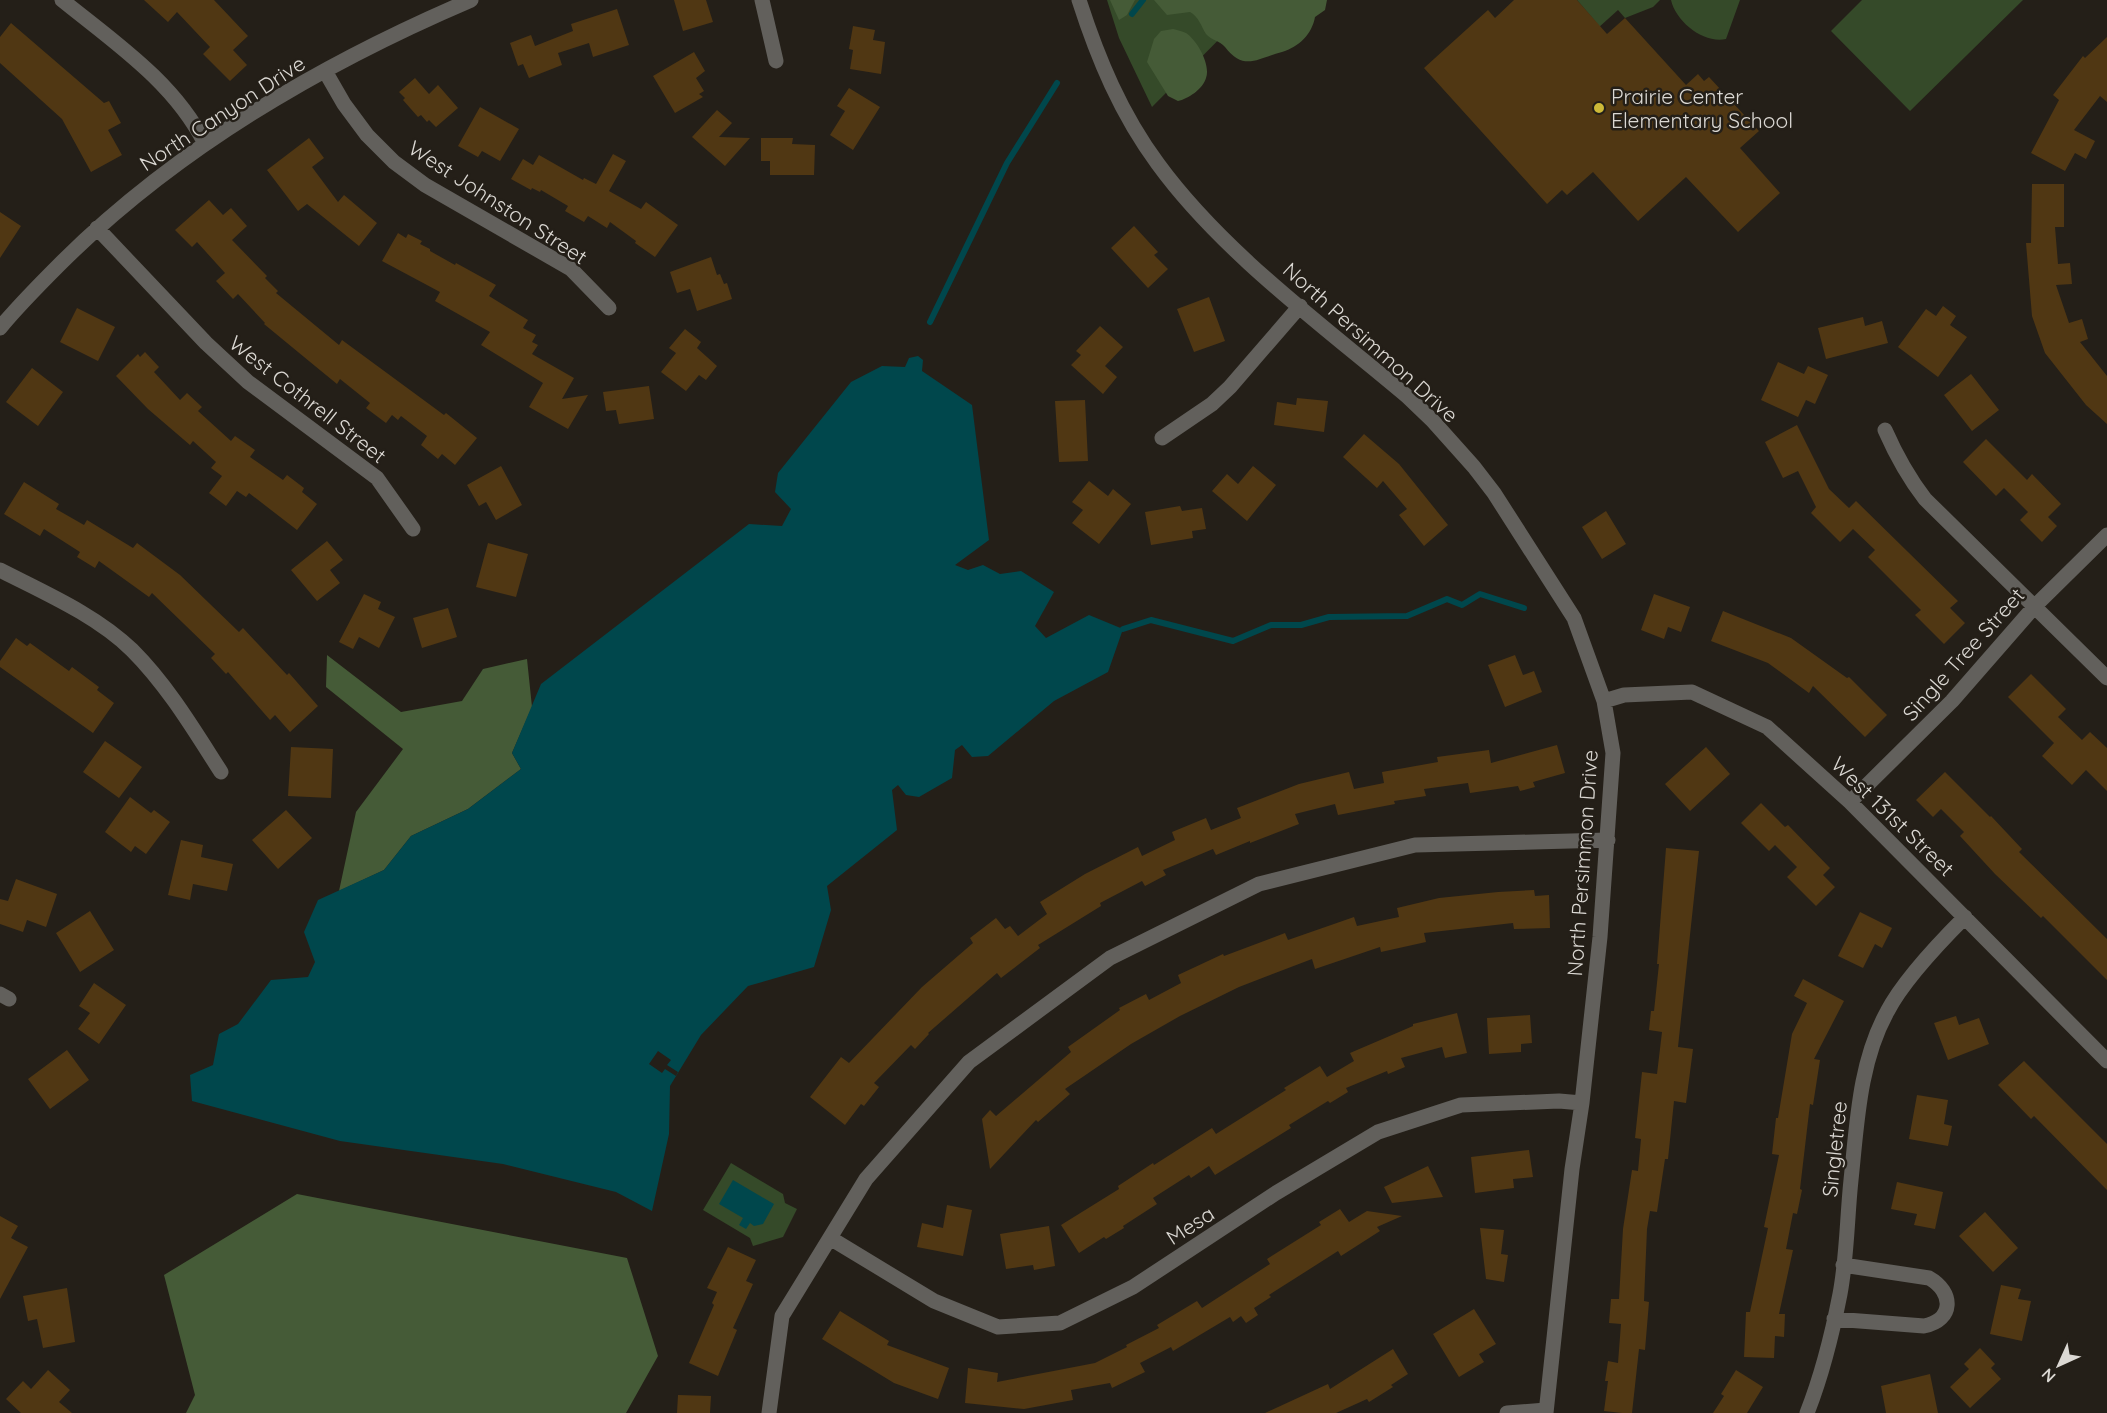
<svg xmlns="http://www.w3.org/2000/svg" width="2107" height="1413" font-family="Quicksand,sans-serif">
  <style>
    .green { fill: #354a29 }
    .forest { fill: #455b37 }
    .water { fill: #00474c }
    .pier { fill: #241f18 }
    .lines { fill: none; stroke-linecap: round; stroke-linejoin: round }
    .stream { stroke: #00474c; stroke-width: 6 }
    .building { fill: #503713 }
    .street { stroke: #62605c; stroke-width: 15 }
    .poi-dot { fill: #cdb938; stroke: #241f18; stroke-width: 2 }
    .labels { text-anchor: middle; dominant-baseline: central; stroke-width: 5; stroke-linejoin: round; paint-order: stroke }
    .poi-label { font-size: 21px; fill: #dbd8d3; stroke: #241f18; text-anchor: start }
    .street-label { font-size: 21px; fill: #dbd8d3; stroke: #241f18 }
  </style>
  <rect width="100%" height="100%" fill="#241f18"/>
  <!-- green -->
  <path class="green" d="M1107 0H1258L1152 107 1119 38Z
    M1577 0H1660L1653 7 1625 18 1618 10 1598 28 1595 21Z
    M1671 0H1740L1726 39C1704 44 1676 22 1671 0Z
    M1862 0H2023L1910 111 1831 31Z
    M731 1163 783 1194 785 1203 797 1209 783 1237 753 1246 750 1238 703 1210Z"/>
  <!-- forest -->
  <path class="forest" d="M1110 0H1135L1127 15 1119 20Z
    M1154 0H1327L1325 10 1315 17C1312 34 1299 47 1282 52 1258 58 1244 72 1225 47 1220 41 1211 40 1206 34 1201 26 1199 17 1190 12L1167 15Z
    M1173 29C1177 30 1182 31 1186 33 1197 40 1211 65 1206 78 1203 89 1188 99 1178 101L1168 96 1147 62 1154 39 1161 31Z
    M327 655 401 712 462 701 483 669 527 659 532 707 512 753 521 769 468 809 411 836 384 870 339 891 356 812 403 749 326 687Z
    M297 1194 627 1258 658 1356 626 1413H186L195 1395 164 1275Z"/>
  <!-- water -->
  <path class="water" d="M918 356 923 360 922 371 972 405 989 540 955 565 968 570 983 565 1000 574 1021 571 1054 592 1035 626 1046 638 1089 615 1123 629 1108 672 1054 701 988 756 972 757 962 745 955 750 952 778 919 797 906 795 898 785 892 790 897 830 827 886 831 910 814 967 748 986 701 1035 670 1086 669 1134 652 1211 616 1192 503 1164 340 1141 192 1101 190 1075 213 1065 219 1034 238 1024 271 980 308 977 315 962 304 932 318 900 384 870 411 836 468 809 521 769 512 753 541 684 749 524 782 526 791 509 775 492 778 473 851 382 882 366 905 367 909 358Z
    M733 1180 774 1204 763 1224 754 1226 750 1223 746 1229 739 1225 743 1218 719 1204Z"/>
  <!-- pier -->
  <path class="pier" d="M658 1051 671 1060 667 1065 678 1072 676 1076 665 1069 662 1073 649 1064Z"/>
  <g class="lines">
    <!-- stream -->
    <path class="stream" d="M1132 14 1143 0
      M930 322 1007 163 1057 83
      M1123 629 1151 620 1233 641 1271 625H1301L1329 617 1407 616 1447 599 1462 605 1480 594 1524 608"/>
  </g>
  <!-- building -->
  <path class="building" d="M144 0H214L248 36 233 50 247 65 230 81 203 54 210 47 177 12 168 22Z
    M674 0H706L713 22 683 31Z
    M1514 0H1577L1607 34 1625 18 1686 85 1698 74 1704 81 1709 77 1759 131 1740 148 1780 193 1738 232 1686 177 1638 221 1593 172 1567 195 1562 190 1547 204 1424 68 1488 10 1495 18Z
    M617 9 629 45 593 57 589 43 558 53 562 65 529 78 523 64 518 66 510 43 531 35 535 46 573 31 571 24Z
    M11 23 104 103 109 101 121 123 108 130 122 155 91 172 62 119 0 63V37Z
    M853 26 875 30 873 40 885 42 881 74 850 69 853 50 849 49Z
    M2107 37V102L2100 96 2074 130 2095 141 2086 159 2075 153 2065 171 2031 153 2059 100 2053 95 2083 56 2085 58Z
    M694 52 705 71 696 78 704 91 699 94 703 97 675 113 653 76Z
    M415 78 429 94 438 85 458 108 436 127 429 120 427 122 421 115 418 117 403 100 405 98 399 92Z
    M849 88 880 107 853 150 830 135 845 111 837 106Z
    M480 107 519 129 500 161 482 151 478 157 458 146Z
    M717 110 732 123 719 137 750 138 725 166 692 137Z
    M309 138 324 158 312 167 338 202 344 195 377 223 359 246 307 204 298 211 267 170Z
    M761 138H793L792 144 815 145 814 175H770V161H761Z
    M613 154 626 161 609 191 641 209 646 202 678 225 655 257 635 243 636 241 610 222 607 228 588 216 584 222 565 211 568 206 541 190 540 192 532 188 531 190 511 179 523 159 533 165 539 155 583 180 584 178 596 184Z
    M2032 184H2064V227H2055L2058 264 2070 263 2072 284 2056 285 2069 323 2082 319 2088 339 2080 342 2107 376V424L2086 405 2045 353 2032 316 2026 243H2031Z
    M209 200 223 215 231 208 247 226 232 240 267 276 265 278 278 291 276 293 339 345 342 340 444 415 446 413 477 438 455 465 442 454 438 459 421 445 427 436 401 416 398 420 392 415 386 423 366 408 370 403 340 379 337 384 315 366 264 324 265 323 238 294 233 299 216 281 225 273 197 242 192 247 175 230Z
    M0 212 21 226 0 258Z
    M1134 226 1158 252 1154 255 1168 269 1148 288 1111 248Z
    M398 233 406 238 408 234 422 241 420 244 430 249V251L455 265 456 263 496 285 489 296 528 320 523 328 536 335 532 342 538 345 532 354 574 378 562 399 588 395 568 429 529 407 543 383 481 345 490 332 435 301 440 292 382 261Z
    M711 257 717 275 720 274 724 284 727 283 732 299 697 311 690 289 677 293 670 272Z
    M1209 297 1225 341 1194 352 1177 309Z
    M1943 306 1956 316 1950 325 1967 337 1938 377 1898 347 1926 309 1936 316Z
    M77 308 115 327 98 361 60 342Z
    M1863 317 1865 326 1882 321 1888 343 1826 359 1818 328Z
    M1100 326 1123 347 1105 366 1117 377 1103 394 1071 365 1081 355 1076 351Z
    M685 329 701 342 697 348 717 366 706 380 699 375 686 391 661 372 676 353 669 348Z
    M145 352 159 367 154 372 180 400 187 393 202 407 198 411 231 441 235 436 255 450 250 457 283 480 287 475 304 488 302 492 317 504 297 530 249 493 246 497 237 491 226 506 209 493 222 476 211 468 216 462 193 441 190 445 148 409 116 376 138 354 140 357Z
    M1778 362 1804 374 1808 366 1828 375 1815 404 1806 400 1798 417 1761 400Z
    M32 368 63 392 38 426 6 402Z
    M1971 374 1999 410 1972 431 1944 395Z
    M649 386 654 419 619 424 616 410 606 411 603 392Z
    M1297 398 1328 401 1324 432 1274 425 1277 402 1296 405Z
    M1085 400 1088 461 1059 462 1055 401Z
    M1797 425 1829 489 1849 508 1856 501 1958 601 1950 608 1965 623 1944 644 1915 615 1921 610 1868 557 1875 550 1853 529 1840 542 1811 513 1816 507 1798 471 1783 478 1765 442Z
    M1364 434 1399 464 1448 525 1424 546 1399 515 1407 509 1383 481 1377 488 1343 457Z
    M1986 439 2027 480 2032 474 2061 504 2048 517 2057 526 2042 542 2020 520 2028 512 2004 488 1996 496 1963 462Z
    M501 466 522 505 496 520 486 502 479 506 467 485Z
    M1253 466 1276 485 1247 521 1212 491 1227 474 1238 484Z
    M1089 481 1108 496 1113 489 1131 504 1099 544 1072 523 1083 510 1072 502Z
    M24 482 59 504 56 509 84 525 87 520 133 548 137 543 180 575 239 632 243 628 287 675 289 673 318 706 290 732 275 715 270 720 228 672 226 674 211 658 215 654 152 593 149 597 99 561 95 568 77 557 80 552 44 529 40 536 4 514Z
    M1180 506 1182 511 1202 508 1206 529 1192 531 1193 538 1151 545 1145 512Z
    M1606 511 1626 544 1602 559 1582 527Z
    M327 541 343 560 330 570 340 583 317 601 291 570Z
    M488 543 528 554 516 597 476 587Z
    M364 594 381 602 378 609 395 617 379 648 359 637 353 649 339 642Z
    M1654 594 1690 607 1681 632 1668 627 1664 639 1641 630Z
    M448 608 457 637 422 648 413 618Z
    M1723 611 1791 638 1847 678 1849 677 1887 715 1865 737 1813 686 1809 693 1768 663 1711 641Z
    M16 638 27 646 30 643 69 671 72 667 99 687 97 690 114 703 93 733 0 667V661Z
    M1515 655 1523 675 1534 671 1542 692 1505 707 1488 665Z
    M2031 674 2066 709 2058 717 2082 740 2090 732 2107 748V791L2086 770 2072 785 2042 756 2054 743 2008 697Z
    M105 741 142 767 119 798 83 772Z
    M1557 745 1565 773 1533 782 1535 787 1520 791 1518 786 1470 793 1468 783 1424 789 1426 796 1394 801 1395 804 1338 815 1335 804 1295 814 1299 824 1250 843V841L1216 855 1213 849 1163 870 1166 875 1145 886 1142 881 1100 903 1101 906 1038 945 1040 948 1001 978 997 973 928 1033 929 1034 915 1049 911 1045 874 1083 879 1087 864 1106 861 1104 845 1125 810 1097 841 1057 849 1063 922 987 973 943 970 938 996 918 1005 929 1010 926 1018 936 1047 914 1040 902 1085 874 1138 847 1142 856 1175 840 1172 832 1206 818 1211 830 1241 818 1237 808 1299 784 1349 772 1354 789 1384 783 1382 772 1438 762 1437 757 1489 750 1491 763Z
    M291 747 333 749 331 798 288 796Z
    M1706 747 1730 774 1690 811 1665 784Z
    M1945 772 1990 817 1991 816 2022 849 2019 852 2107 939V980L2043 916 2041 918 1995 874 1960 836 1964 832 1941 809 1933 817 1916 800Z
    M130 797 151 813 154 810 170 822 146 854 135 846 131 852 105 832Z
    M1761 803 1785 827 1788 825 1830 868 1823 875 1835 887 1816 906 1787 877 1797 867 1775 845 1769 851 1741 823Z
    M286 810 312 838 278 869 252 840Z
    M181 840 203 845 201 857 233 864 227 891 193 884 190 900 168 895Z
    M1666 848 1699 851 1678 1047 1693 1049 1686 1103 1674 1101 1668 1159H1665L1657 1212 1650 1211 1647 1229 1644 1301 1649 1302 1645 1350 1639 1349 1632 1413H1622L1604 1411 1608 1381H1605L1608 1361 1618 1363 1621 1324 1609 1323 1611 1299H1619L1623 1229 1632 1170 1638 1171 1641 1139 1635 1138 1642 1072 1657 1074 1662 1032 1649 1030 1651 1011H1654L1659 964H1657Z
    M16 879 57 894 46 927 27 920 23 932 0 924V899L8 901Z
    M1534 890 1535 896 1549 895 1550 928 1514 929 1513 923 1424 933 1426 942 1381 952 1380 947 1315 969 1312 959 1239 987 1180 1016 1131 1044 1065 1089 1070 1094 1038 1122 1036 1120 990 1169 982 1119 990 1110 996 1116 1071 1052 1068 1047 1120 1010 1119 1008 1146 994 1149 1000 1181 983 1178 975 1223 954 1224 956 1285 933 1288 940 1354 917 1357 926 1399 917 1397 908 1439 898 1498 892Z
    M90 911 114 950 80 972 56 933Z
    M1860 912 1892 928 1882 948 1875 944 1863 968 1838 956Z
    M1803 979 1844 1001 1814 1059 1820 1060 1813 1105 1810 1104 1800 1189 1802 1190 1797 1214 1793 1213 1786 1249 1793 1250 1779 1314H1785L1784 1337 1775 1336 1774 1358 1744 1357 1746 1312H1750L1768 1228 1764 1227 1779 1155 1772 1154 1776 1118H1778L1792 1034 1807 1003 1794 996Z
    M94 983 126 1005 99 1044 78 1029 90 1013 79 1006Z
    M1457 1013 1467 1053 1445 1058 1442 1047 1401 1058 1405 1067 1388 1074 1387 1071 1346 1088 1348 1092 1330 1103 1328 1101 1289 1125 1291 1128 1215 1175 1209 1166 1191 1178 1189 1175 1153 1198 1157 1204 1123 1226 1124 1228 1106 1239 1104 1237 1079 1253 1061 1225 1119 1189 1118 1186 1153 1163 1154 1165 1212 1128 1216 1134 1286 1090 1284 1088 1320 1066 1327 1077 1354 1061 1350 1053 1413 1026V1024Z
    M1530 1015 1532 1043 1521 1044V1052L1489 1054 1487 1018Z
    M1956 1016 1959 1025 1979 1018 1989 1044 1948 1060 1934 1023Z
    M67 1050 89 1080 50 1109 28 1079Z
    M2024 1061 2107 1144V1190L2034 1116 2031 1119 1998 1085Z
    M1917 1095 1948 1100 1944 1124 1952 1126 1948 1146 1909 1139Z
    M1529 1150 1533 1177 1513 1179 1514 1188 1475 1193 1471 1157Z
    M1428 1166 1443 1197 1392 1203 1384 1187Z
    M1897 1182 1943 1192 1935 1229 1914 1225 1917 1214 1891 1209Z
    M947 1205 972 1210 963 1256 917 1247 922 1223 943 1228Z
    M1340 1209 1349 1222 1367 1211 1402 1216 1377 1227 1380 1231 1341 1256 1338 1251 1269 1295 1271 1297 1254 1308 1258 1315 1246 1323 1241 1316 1233 1322 1230 1317 1173 1351 1171 1347 1140 1363 1145 1372 1112 1388 1110 1383 1071 1390 1073 1400 1024 1409 965 1403 968 1368 998 1373 997 1382 1095 1363 1127 1347 1126 1345 1159 1328 1157 1325 1197 1301 1202 1308 1270 1264 1267 1259 1321 1225 1319 1222Z
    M1985 1212 2018 1248 1993 1272 1959 1236Z
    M0 1216 18 1226 11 1238 28 1247 0 1299Z
    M1049 1226 1055 1266 1034 1270 1033 1265 1006 1269 1000 1234Z
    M1480 1228 1504 1230 1501 1254 1508 1255 1504 1282 1486 1279Z
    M728 1247 756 1260 746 1281 753 1284 733 1328 737 1330 718 1376 689 1363 714 1305 712 1303 717 1292 707 1288Z
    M2001 1285 2021 1289 2018 1299 2031 1301 2022 1341 1990 1334Z
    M67 1288 75 1342 43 1348 37 1319 28 1321 23 1296Z
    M1474 1309 1496 1344 1479 1354 1484 1362 1459 1377 1433 1334Z
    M840 1311 889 1341 887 1345 949 1368 938 1399 894 1383 822 1339Z
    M1980 1348 1995 1364 1991 1368 2001 1379 1970 1408 1950 1387 1969 1369 1964 1364Z
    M1393 1349 1408 1374 1391 1385 1393 1387 1369 1402 1367 1399 1336 1413H1265L1328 1384 1330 1389Z
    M48 1370 70 1390 59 1402 72 1413H21L6 1399 23 1381 31 1389Z
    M1736 1370 1763 1387 1747 1413H1713L1724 1396 1721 1394Z
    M1930 1374 1938 1413H1886L1881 1386Z
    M678 1395 711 1396 710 1413H677Z"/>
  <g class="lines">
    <!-- street -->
    <path class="street" d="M62 0C114 42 175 83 205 144
      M762 0 776 61
      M1079 0C1098 59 1121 114 1158 164 1223 253 1324 326 1408 397L1432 420 1474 467 1494 493 1574 618 1604 701 1613 753 1600 937 1582 1103 1572 1169 1546 1413
      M325 71 344 104 367 135 394 162 425 185 571 269 609 308
      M97 228 206 343 248 382 377 478 413 529
      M0 328C18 306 39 285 59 265 175 149 321 64 471 0
      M1885 430C1896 455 1908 477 1925 499L2107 678
      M1162 438 1212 404 1230 387 1300 306
      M0 570C45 593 96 615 132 650 168 686 194 730 221 772
      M1604 701 1624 695 1692 692 1767 727 1850 802 2107 1061
      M1850 802 1952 701 2035 606 2107 535
      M0 994 9 999
      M830 1238 934 1301 998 1327 1060 1323 1133 1287 1276 1193 1378 1132 1461 1105 1559 1101 1582 1103
      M1834 1319 1924 1326C1954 1320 1954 1292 1929 1278L1843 1265
      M769 1413 782 1316 866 1179 969 1062 1110 958 1259 884 1415 845 1608 840
      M1507 1413 1546 1410
      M1807 1413C1822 1375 1832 1335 1840 1294 1847 1257 1847 1218 1851 1180 1857 1124 1859 1063 1887 1012 1903 981 1940 942 1965 917"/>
  </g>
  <!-- markers -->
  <circle class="poi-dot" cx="1599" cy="108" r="6"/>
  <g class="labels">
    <!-- poi labels -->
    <g class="poi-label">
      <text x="1611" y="96">Prairie Center<tspan x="1611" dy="24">Elementary School</tspan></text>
    </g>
    <!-- street labels -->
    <g class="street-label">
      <text transform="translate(222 113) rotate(-33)">North Canyon Drive</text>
      <text transform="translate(498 202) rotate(33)">West Johnston Street</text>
      <text transform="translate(1371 342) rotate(42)">North Persimmon Drive</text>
      <text transform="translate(308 399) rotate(38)">West Cothrell Street</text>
      <text transform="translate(1963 654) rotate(-48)">Single Tree Street</text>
      <text transform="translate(1893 816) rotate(44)">West 131st Street</text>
      <text transform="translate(1582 863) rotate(-86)">North Persimmon Drive</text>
      <text transform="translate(1834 1149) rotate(-84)">Singletree</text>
      <text transform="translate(1190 1225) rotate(-33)">Mesa</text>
    </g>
  </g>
  <!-- north arrow -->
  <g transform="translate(2059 1365) rotate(225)" stroke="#241f18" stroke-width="4.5" paint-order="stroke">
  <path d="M0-4.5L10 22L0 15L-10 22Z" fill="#dbd8d3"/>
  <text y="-9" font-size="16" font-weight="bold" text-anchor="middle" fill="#dbd8d3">N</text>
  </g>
</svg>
